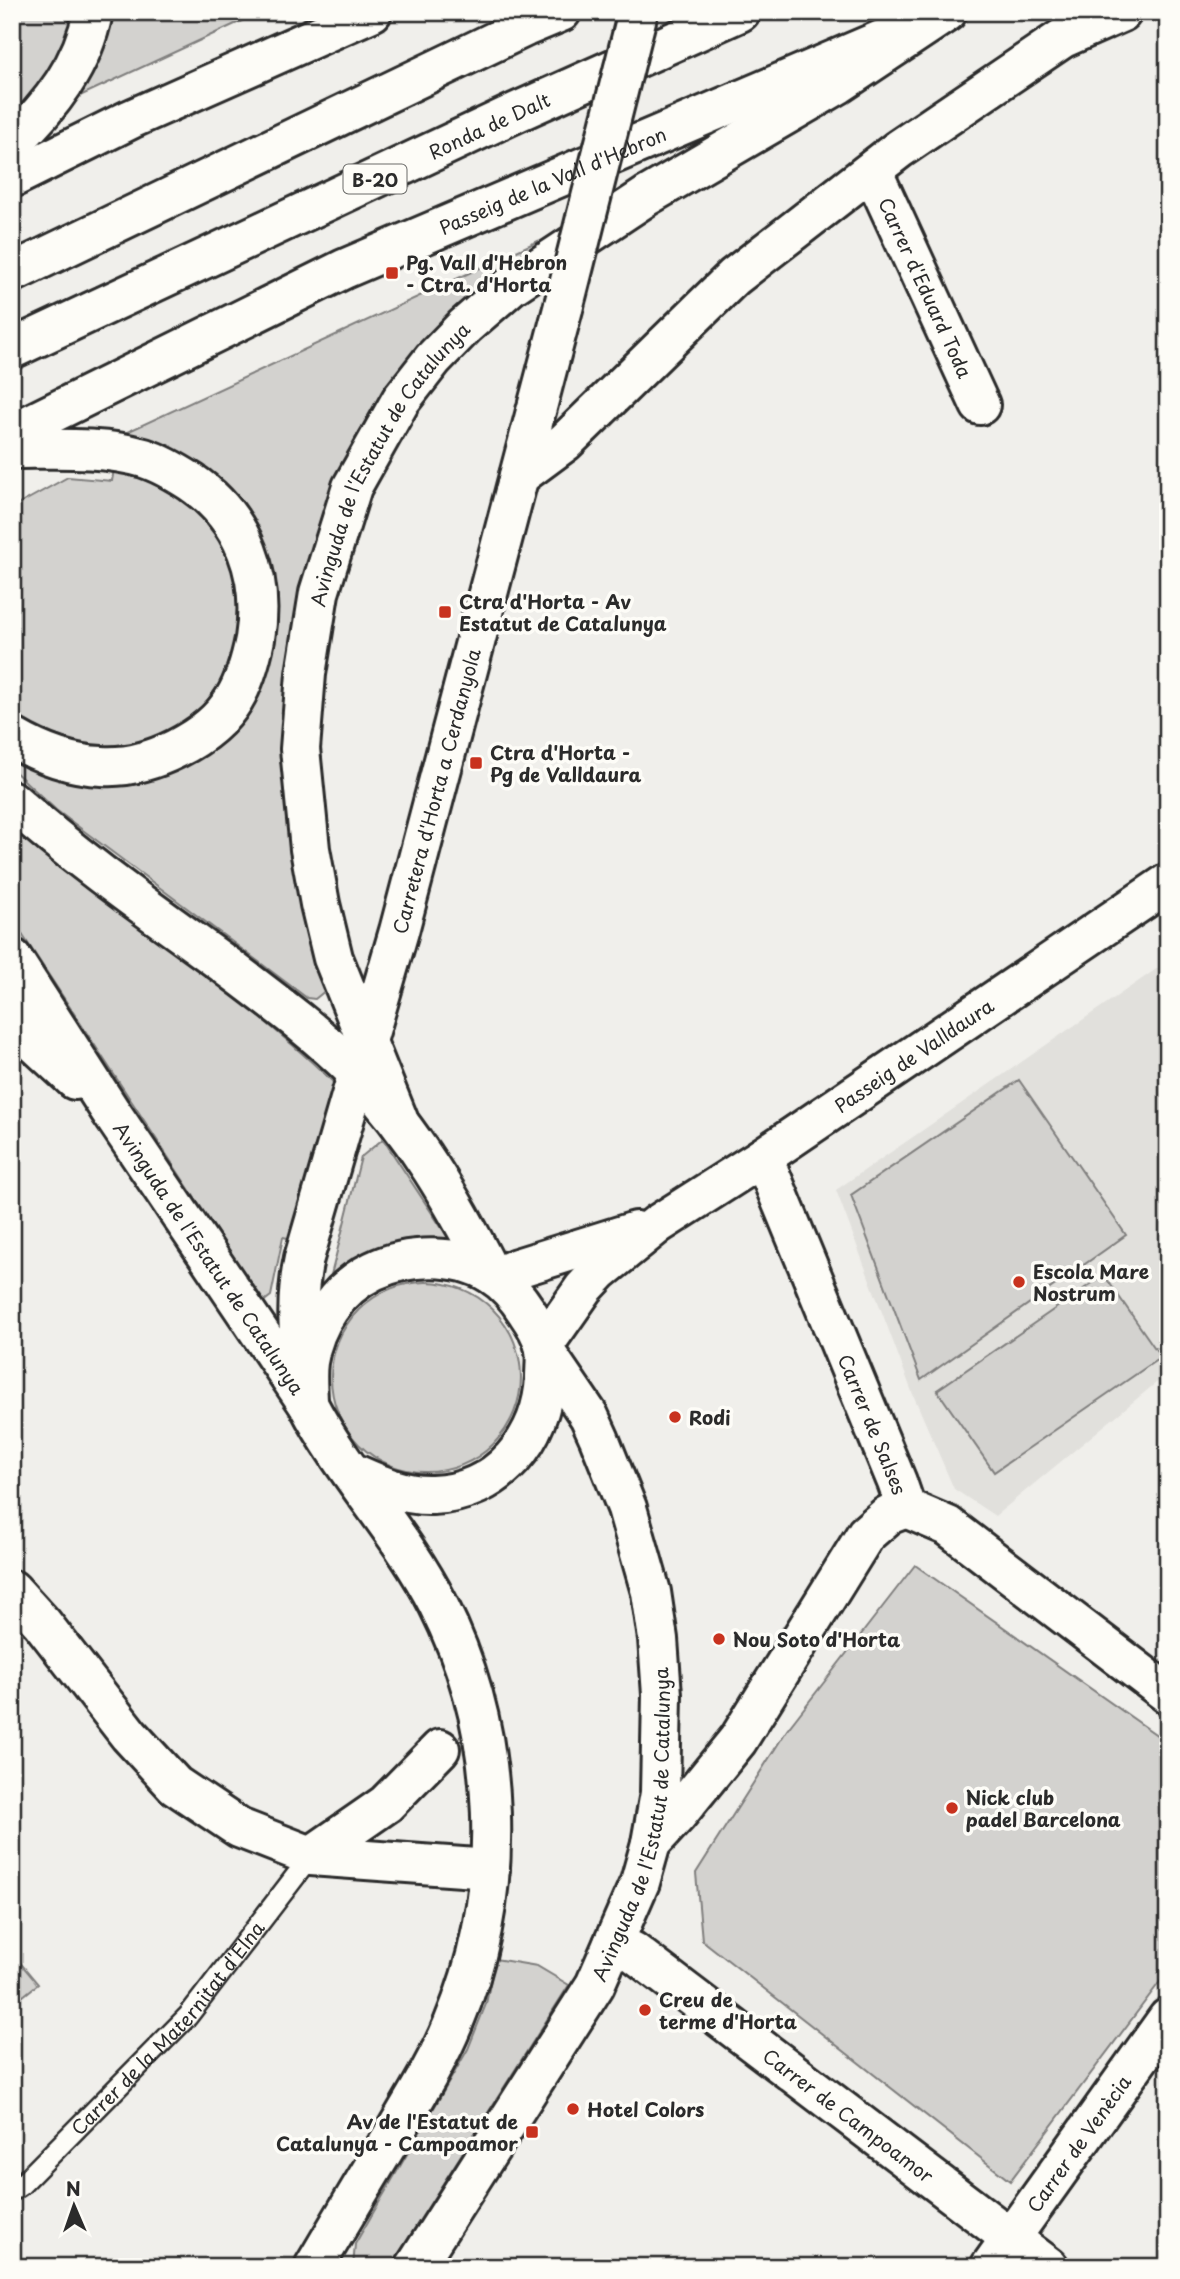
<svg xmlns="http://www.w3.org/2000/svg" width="1180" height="2279" font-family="'Playpen Sans',sans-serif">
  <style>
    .built { fill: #e1e0dc }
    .green { fill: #d3d2cf; stroke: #7f7e7d; stroke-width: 2 }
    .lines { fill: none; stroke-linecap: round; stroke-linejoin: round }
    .lane-casing { stroke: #2b2b2b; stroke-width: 24 }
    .street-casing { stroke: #2b2b2b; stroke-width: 44 }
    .secondary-casing { stroke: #2b2b2b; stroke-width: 44 }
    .primary-casing { stroke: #2b2b2b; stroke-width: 44 }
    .highway-casing { stroke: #2b2b2b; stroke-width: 44 }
    .lane { stroke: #fdfcf7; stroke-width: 19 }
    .street { stroke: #fdfcf7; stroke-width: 38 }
    .secondary { stroke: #fdfcf7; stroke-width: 38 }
    .primary { stroke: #fdfcf7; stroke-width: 38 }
    .highway { stroke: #fdfcf7; stroke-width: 38 }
    .secondary-bridge-casing { stroke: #2b2b2b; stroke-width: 44; stroke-linecap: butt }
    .secondary-bridge { stroke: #fdfcf7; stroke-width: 38 }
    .poi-dot { fill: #c8321e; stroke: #fdfcf7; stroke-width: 2.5 }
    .labels { text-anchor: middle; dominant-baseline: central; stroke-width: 7; stroke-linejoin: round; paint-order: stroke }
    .shield { fill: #fdfcf7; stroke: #6a6a68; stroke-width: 2 }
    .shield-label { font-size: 18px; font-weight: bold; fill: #2b2b2b }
    .street-label { font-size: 19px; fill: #2b2b2b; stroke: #fdfcf7 }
    .poi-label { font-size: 19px; font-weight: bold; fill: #2b2b2b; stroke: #fdfcf7; text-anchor: start }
  </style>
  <rect width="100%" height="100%" fill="#f0efeb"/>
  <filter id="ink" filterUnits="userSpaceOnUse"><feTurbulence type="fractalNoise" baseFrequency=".0143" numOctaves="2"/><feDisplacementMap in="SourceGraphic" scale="14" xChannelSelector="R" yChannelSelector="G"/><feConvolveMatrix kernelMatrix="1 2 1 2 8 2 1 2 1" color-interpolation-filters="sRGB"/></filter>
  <g filter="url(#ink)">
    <!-- built -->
    <path class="built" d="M1168 961V1373L995 1516 954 1489 912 1392 836 1190Z"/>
    <!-- green -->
    <path class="green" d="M12 12H82L60 68 12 116Z
      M105 12H261L67 102Z
      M538 241 536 251 511 266 310 573 326 990 315 999 307 998 56 810 12 769V749H196L271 579 129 440 127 432Z
      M115 463 205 508 248 599 227 683 179 731 122 749 76 746 12 720V508L68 477 112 481Z
      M12 827C118 913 234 987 332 1081L335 1087 297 1240 283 1237 271 1296 263 1302 12 919Z
      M1019 1080 1126 1235 921 1380 851 1195Z
      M383 1139 449 1239 382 1247 357 1258 333 1277 331 1275 361 1157Z
      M1104 1275 1161 1357 994 1472 937 1390Z
      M331 1377a95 95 0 1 1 190 0a95 95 0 1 1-190 0Z
      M915 1565 1168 1743V1971L1010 2181 702 1940 696 1873 787 1730Z
      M12 1953 38 1984 12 2005Z
      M495 1959 537 1966 569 1985 390 2267H353L355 2244 468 2049 486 2004Z"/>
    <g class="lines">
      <defs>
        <g id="lane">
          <path id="s1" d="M12 2191 21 2185 188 2016 311 1856"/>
        </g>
        <g id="street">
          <path id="s2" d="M876 167 877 181 980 405"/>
          <path d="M519 476 565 442 734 277 899 149 1063 38 1122 12"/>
          <path id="s3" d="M763 1157 897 1482 906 1508 948 1526 1168 1694"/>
          <path d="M496 1277 517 1268 636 1231"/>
          <path id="s4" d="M544 1345 584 1288 600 1271 658 1224 763 1157 1168 883"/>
          <path d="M12 1590 42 1623 129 1735 175 1785 239 1828 311 1856 490 1869"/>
          <path d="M651 1843 677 1815 738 1740 866 1534 888 1515 906 1508"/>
          <path d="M311 1856 386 1804 440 1749"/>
          <path id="s5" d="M613 1944 632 1951 1049 2267"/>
          <path id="s6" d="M990 2267 1168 2018"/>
        </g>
        <g id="secondary">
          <path d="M12 178 131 119 372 12"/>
          <path id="s7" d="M12 433 344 269 900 32"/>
          <path id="s8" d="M304 1378C298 1337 295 1299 304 1258L399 931 564 305"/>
        </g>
        <g id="primary">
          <path d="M12 143C51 106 83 65 93 12"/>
          <path d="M12 449C55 449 103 446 144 458 160 463 177 473 191 482 244 518 265 577 255 639 251 659 245 681 234 699 210 739 148 769 102 766 71 765 39 753 12 737"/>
          <path d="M12 801C79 861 154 913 227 966 272 1000 318 1034 358 1074 413 1132 454 1202 490 1273"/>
          <path id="s9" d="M12 958 111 1112 308 1404C345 1475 402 1533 438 1604 503 1732 509 1891 453 2024 437 2063 414 2099 393 2135 366 2179 340 2223 314 2267"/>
          <path d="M12 1022 75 1080"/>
          <path id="s10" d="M398 1119 333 958 320 904 310 849 300 749 306 674 319 593 352 487 401 400 433 359 465 326 511 286 647 196 839 84 947 12"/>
          <path d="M308 1404C308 1391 306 1376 308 1362 314 1323 338 1288 373 1271 408 1254 458 1253 491 1274 506 1283 518 1298 527 1312 534 1322 541 1333 544 1345 547 1355 545 1367 545 1377 542 1439 498 1493 432 1495 403 1496 378 1484 351 1472"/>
          <path id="s11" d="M415 2267 595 1985 640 1882 651 1843 660 1793 662 1695 658 1639 651 1592 627 1508 599 1438 589 1416 546 1353"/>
        </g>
        <g id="highway">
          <path d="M12 273 525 27 561 12"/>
          <path id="s12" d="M12 349 517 112 740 12"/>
        </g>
      </defs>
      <!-- lane casing -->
      <use href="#lane" class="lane-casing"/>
      <!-- street casing -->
      <use href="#street" class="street-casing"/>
      <!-- secondary casing -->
      <use href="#secondary" class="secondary-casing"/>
      <!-- primary casing -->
      <use href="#primary" class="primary-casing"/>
      <!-- highway casing -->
      <use href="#highway" class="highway-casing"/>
      <!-- lane -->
      <use href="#lane" class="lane"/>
      <!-- street -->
      <use href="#street" class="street"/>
      <!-- secondary -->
      <use href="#secondary" class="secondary"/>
      <!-- primary -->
      <use href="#primary" class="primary"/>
      <!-- highway -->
      <use href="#highway" class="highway"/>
      <defs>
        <path id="secondary-bridge" d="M564 305 638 12"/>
      </defs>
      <!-- secondary-bridge casing -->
      <use href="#secondary-bridge" class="secondary-bridge-casing"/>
      <!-- secondary-bridge -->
      <use href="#secondary-bridge" class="secondary-bridge"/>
    </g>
  </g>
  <!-- markers -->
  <g class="poi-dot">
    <rect x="385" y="266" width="14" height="14" rx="3.5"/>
    <rect x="438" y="605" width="14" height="14" rx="3.5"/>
    <rect x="469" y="756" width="14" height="14" rx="3.5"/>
    <circle cx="1019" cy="1282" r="7"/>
    <circle cx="675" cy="1417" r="7"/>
    <circle cx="719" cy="1639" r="7"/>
    <circle cx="952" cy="1808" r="7"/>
    <circle cx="645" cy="2010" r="7"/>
    <circle cx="573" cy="2109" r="7"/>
    <rect x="525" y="2125" width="14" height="14" rx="3.5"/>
  </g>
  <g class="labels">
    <!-- shield labels -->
    <rect class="shield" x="343.5" y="164.5" width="63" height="29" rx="5"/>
    <g class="shield-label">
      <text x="375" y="179">B-20</text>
    </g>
    <!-- street labels -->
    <g class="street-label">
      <text stroke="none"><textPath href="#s12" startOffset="527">Ronda de Dalt</textPath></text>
      <text stroke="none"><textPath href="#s7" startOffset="597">Passeig de la Vall d'Hebron</textPath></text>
      <text stroke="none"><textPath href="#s2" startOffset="131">Carrer d'Eduard Toda</textPath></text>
      <text stroke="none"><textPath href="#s10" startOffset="691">Avinguda de l'Estatut de Catalunya</textPath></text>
      <text stroke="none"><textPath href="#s8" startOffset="606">Carretera d'Horta a Cerdanyola</textPath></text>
      <text stroke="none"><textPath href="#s4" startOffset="474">Passeig de Valldaura</textPath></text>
      <text stroke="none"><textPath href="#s9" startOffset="359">Avinguda de l'Estatut de Catalunya</textPath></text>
      <text stroke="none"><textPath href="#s3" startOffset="289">Carrer de Salses</textPath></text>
      <text stroke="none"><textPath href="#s11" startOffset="502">Avinguda de l'Estatut de Catalunya</textPath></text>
      <text stroke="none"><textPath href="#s1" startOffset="226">Carrer de la Maternitat d'Elna</textPath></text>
      <text stroke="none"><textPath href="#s5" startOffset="292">Carrer de Campoamor</textPath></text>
      <text stroke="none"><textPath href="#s6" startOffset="152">Carrer de Venècia</textPath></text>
    </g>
    <!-- poi labels -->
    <g class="poi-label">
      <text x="406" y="262">Pg. Vall d'Hebron<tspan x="406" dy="22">- Ctra. d'Horta</tspan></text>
      <text x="459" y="601">Ctra d'Horta - Av<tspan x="459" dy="22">Estatut de Catalunya</tspan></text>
      <text x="490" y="752">Ctra d'Horta -<tspan x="490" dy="22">Pg de Valldaura</tspan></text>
      <text x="1033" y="1271">Escola Mare<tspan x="1033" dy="22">Nostrum</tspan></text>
      <text x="689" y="1417">Rodi</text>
      <text x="733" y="1639">Nou Soto d'Horta</text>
      <text x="966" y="1797">Nick club<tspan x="966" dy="22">padel Barcelona</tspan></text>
      <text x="659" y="1999">Creu de<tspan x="659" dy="22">terme d'Horta</tspan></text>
      <text x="587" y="2109">Hotel Colors</text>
      <text x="518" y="2121" text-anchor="end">Av de l'Estatut de<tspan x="518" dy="22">Catalunya - Campoamor</tspan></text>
    </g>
  </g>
  <!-- margin -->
  <rect width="1180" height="2279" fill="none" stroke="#fdfcf7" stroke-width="42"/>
  <rect x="21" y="21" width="1138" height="2237" fill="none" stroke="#2b2b2b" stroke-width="2.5" filter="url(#ink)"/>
  <!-- north arrow -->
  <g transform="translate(74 2206) rotate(358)" stroke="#fdfcf7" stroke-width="5" paint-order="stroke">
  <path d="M0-5L12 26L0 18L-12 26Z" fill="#2b2b2b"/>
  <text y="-10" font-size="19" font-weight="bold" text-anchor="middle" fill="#2b2b2b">N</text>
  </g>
</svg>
